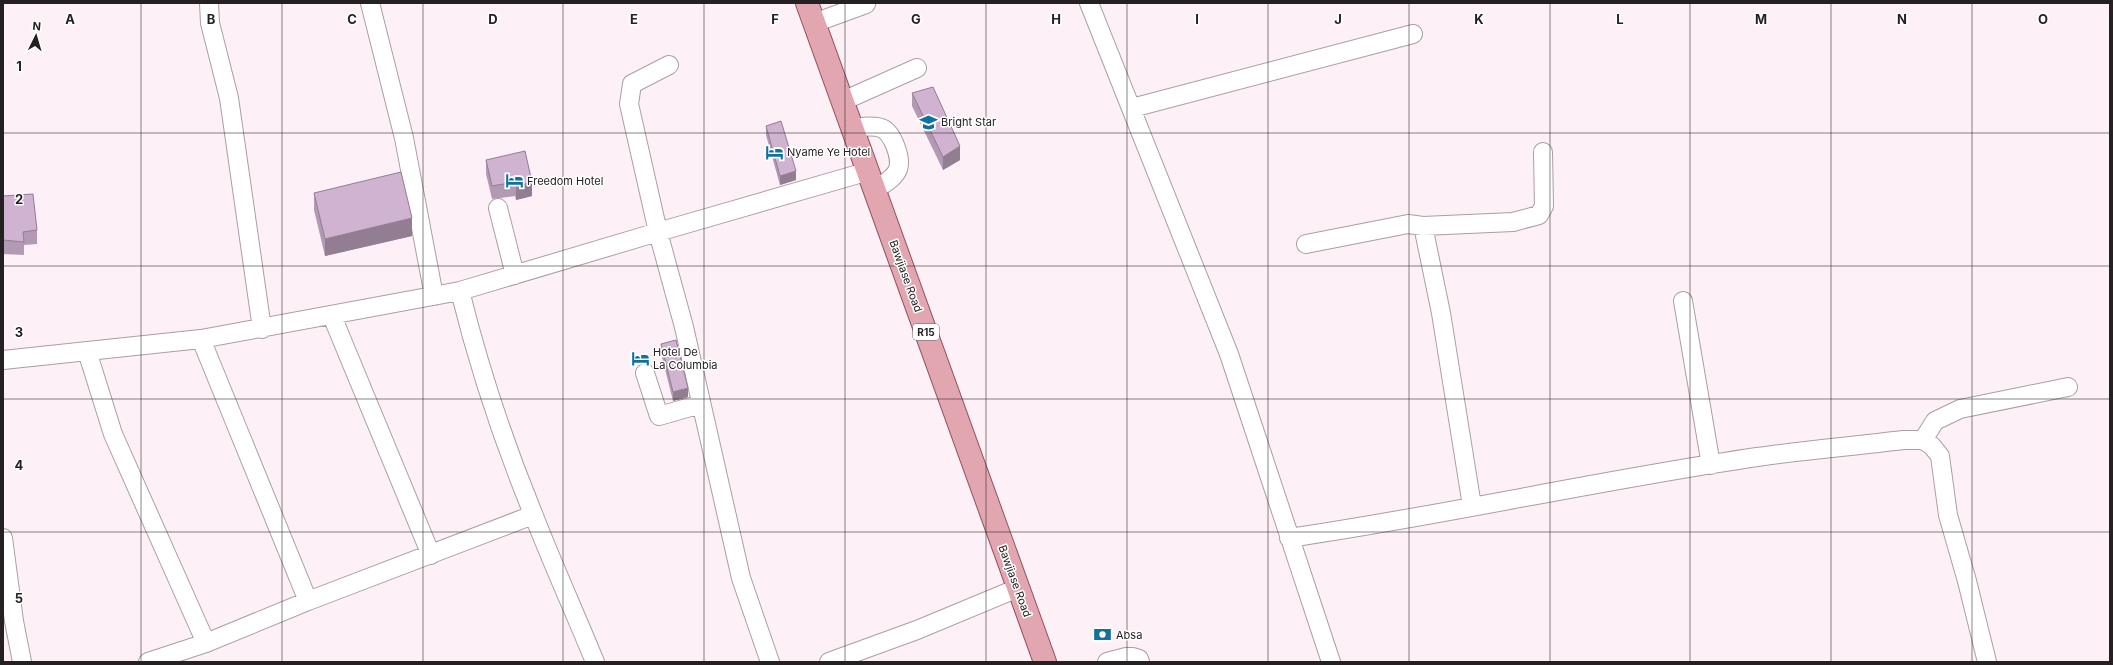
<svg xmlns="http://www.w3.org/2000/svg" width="2113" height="665" font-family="Inter,sans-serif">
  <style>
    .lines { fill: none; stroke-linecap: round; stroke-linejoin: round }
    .minor-casing { stroke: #aa9ea4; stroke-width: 20 }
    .major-casing { stroke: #93505d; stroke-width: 24 }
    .minor { stroke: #fff; stroke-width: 18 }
    .major { stroke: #e2a6b1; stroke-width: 22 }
    .wall { fill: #b39ab4 }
    .shaded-wall { fill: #927d92 }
    .building { fill: #d0b3d1; stroke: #927d92 }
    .grid { fill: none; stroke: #252022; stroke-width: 1; stroke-opacity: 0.55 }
    .labels { text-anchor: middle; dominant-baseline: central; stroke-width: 3; stroke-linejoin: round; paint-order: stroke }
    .shield { fill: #fff; stroke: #666364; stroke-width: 1 }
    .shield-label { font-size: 10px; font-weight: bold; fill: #252022 }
    .poi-label { font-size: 11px; fill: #252022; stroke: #fff; text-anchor: start }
    .street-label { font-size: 11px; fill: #252022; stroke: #fff }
    .grid-label { font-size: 13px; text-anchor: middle; font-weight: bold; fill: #252022; stroke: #fff; stroke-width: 3; stroke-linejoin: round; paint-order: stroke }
  </style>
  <rect width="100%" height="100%" fill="#fdf0f6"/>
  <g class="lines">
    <defs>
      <path id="minor" d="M209 3 210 23 229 98 262 329
        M370 3 404 138 434 296
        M1089 3 1229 354 1331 662
        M814 23 866 4
        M669 65 632 84 629 104 658 232 684 327 741 578 770 662
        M843 101 917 68
        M1132 108 1413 34
        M853 128C861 127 873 125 881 128 892 131 902 158 898 169 895 178 883 184 875 190
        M498 208 515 275
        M1423 226 1441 313 1472 506
        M1306 244 1408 224 1423 226 1513 222 1539 215 1544 206 1543 152
        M460 291C479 368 504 443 534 516 553 565 575 613 595 662
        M1683 301 1711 465
        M332 316 431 555
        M201 339 308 601
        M87 351 113 434 206 643
        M3 360 201 339 460 291 658 232 869 171
        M645 373 659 416 701 404
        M1923 440 1935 421 1960 409 2068 387
        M3 538 14 621 22 662
        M1289 538C1446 515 1600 480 1757 457 1806 450 1855 446 1903 440H1923L1932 446 1940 456 1948 515 1967 581 1987 662
        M148 662 206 643 308 601 533 515
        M829 662 917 630 1018 588
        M1107 662 1126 657H1133L1139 659 1140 662"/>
      <path id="major" d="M807 3 1045 662"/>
    </defs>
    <!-- minor casing -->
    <use href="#minor" class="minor-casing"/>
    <!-- major casing -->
    <use href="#major" class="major-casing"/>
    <!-- minor -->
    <use href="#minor" class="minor"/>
    <!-- major -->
    <use href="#major" class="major"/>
  </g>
  <!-- wall -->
  <path class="wall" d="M912 93 960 160 943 170 912 106Z
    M766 126 796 180 780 185 766 135Z
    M486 160 532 196 516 200 515 196 492 199 486 174Z
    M314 193 412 236 325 256 314 210Z
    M3 196 37 230V244L24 245V255L3 254Z
    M661 344 688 397 673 401 661 353Z"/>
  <!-- shaded-wall -->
  <path class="shaded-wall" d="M960 146V160L943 170V157Z
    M796 171V180L780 185V176Z
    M532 182V196L516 200V186Z
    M412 218V236L325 256V239Z
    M688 388V397L673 401V392Z"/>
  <!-- building -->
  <path class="building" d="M933 87 960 146 943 157 912 93Z
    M781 121 796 171 780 176 766 126Z
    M525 151 532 182 516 186 515 182 492 186 486 160Z
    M401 172 412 218 325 239 314 193Z
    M33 194 37 230 23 232 24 242 3 240V196Z
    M676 340 688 388 673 392 661 344Z"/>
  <!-- grid -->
  <path class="grid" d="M141 3V662M282 3V662M423 3V662M563 3V662M704 3V662M845 3V662M986 3V662M1127 3V662M1268 3V662M1409 3V662M1550 3V662M1690 3V662M1831 3V662M1972 3V662M3 133H2110M3 266H2110M3 399H2110M3 532H2110"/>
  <!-- icons -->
  <defs>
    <symbol id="school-bare" viewBox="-9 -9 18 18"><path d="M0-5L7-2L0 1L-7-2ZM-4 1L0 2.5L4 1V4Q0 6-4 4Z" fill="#10719f" stroke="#fff" stroke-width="2.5" paint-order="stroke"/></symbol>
    <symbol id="hotel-bare" viewBox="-9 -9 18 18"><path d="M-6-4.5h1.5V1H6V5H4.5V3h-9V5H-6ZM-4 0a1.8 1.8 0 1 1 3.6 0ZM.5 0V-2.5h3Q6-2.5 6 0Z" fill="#10719f" stroke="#fff" stroke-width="2.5" paint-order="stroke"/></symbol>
    <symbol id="bank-bare" viewBox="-9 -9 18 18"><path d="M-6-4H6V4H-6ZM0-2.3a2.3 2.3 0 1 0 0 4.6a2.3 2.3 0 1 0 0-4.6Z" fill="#10719f" stroke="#fff" stroke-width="2.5" paint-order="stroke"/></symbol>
  </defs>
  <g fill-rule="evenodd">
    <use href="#school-bare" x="916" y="110" width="25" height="25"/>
    <use href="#hotel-bare" x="762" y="140" width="25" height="25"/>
    <use href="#hotel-bare" x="502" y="168" width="25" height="25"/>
    <use href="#hotel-bare" x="628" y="346" width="25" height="25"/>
    <use href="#bank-bare" x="1090" y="622" width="25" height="25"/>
  </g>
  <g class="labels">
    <!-- shield labels -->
    <rect class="shield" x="913" y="324" width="26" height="16" rx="3"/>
    <g class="shield-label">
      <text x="926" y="332">R15</text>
    </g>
    <!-- poi labels -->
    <g class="poi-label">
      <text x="941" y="122">Bright Star</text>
      <text x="787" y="152">Nyame Ye Hotel</text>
      <text x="527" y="181">Freedom Hotel</text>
      <text x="653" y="352">Hotel De<tspan x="653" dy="13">La Columbia</tspan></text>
      <text x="1116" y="635">Absa</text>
    </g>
    <!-- street labels -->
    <g class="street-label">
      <text transform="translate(906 276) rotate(70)">Bawjiase Road</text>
      <text transform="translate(1015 581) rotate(70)">Bawjiase Road</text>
    </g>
  </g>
  <g class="grid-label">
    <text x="70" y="24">A</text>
    <text x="211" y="24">B</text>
    <text x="352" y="24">C</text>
    <text x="493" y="24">D</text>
    <text x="634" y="24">E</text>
    <text x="775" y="24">F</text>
    <text x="916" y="24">G</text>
    <text x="1056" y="24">H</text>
    <text x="1197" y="24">I</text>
    <text x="1338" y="24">J</text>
    <text x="1479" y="24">K</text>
    <text x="1620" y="24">L</text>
    <text x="1761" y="24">M</text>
    <text x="1902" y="24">N</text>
    <text x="2043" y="24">O</text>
    <text x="19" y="71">1</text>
    <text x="19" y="204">2</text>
    <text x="19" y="337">3</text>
    <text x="19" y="470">4</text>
    <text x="19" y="603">5</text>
  </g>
  <!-- border -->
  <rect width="2113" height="665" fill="none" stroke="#252022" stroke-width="8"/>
  <!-- north arrow -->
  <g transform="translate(36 36) rotate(5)" stroke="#ffffff" stroke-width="3" paint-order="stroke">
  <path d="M0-3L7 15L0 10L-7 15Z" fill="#252022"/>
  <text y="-6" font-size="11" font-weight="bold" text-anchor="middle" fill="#252022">N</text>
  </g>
</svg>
